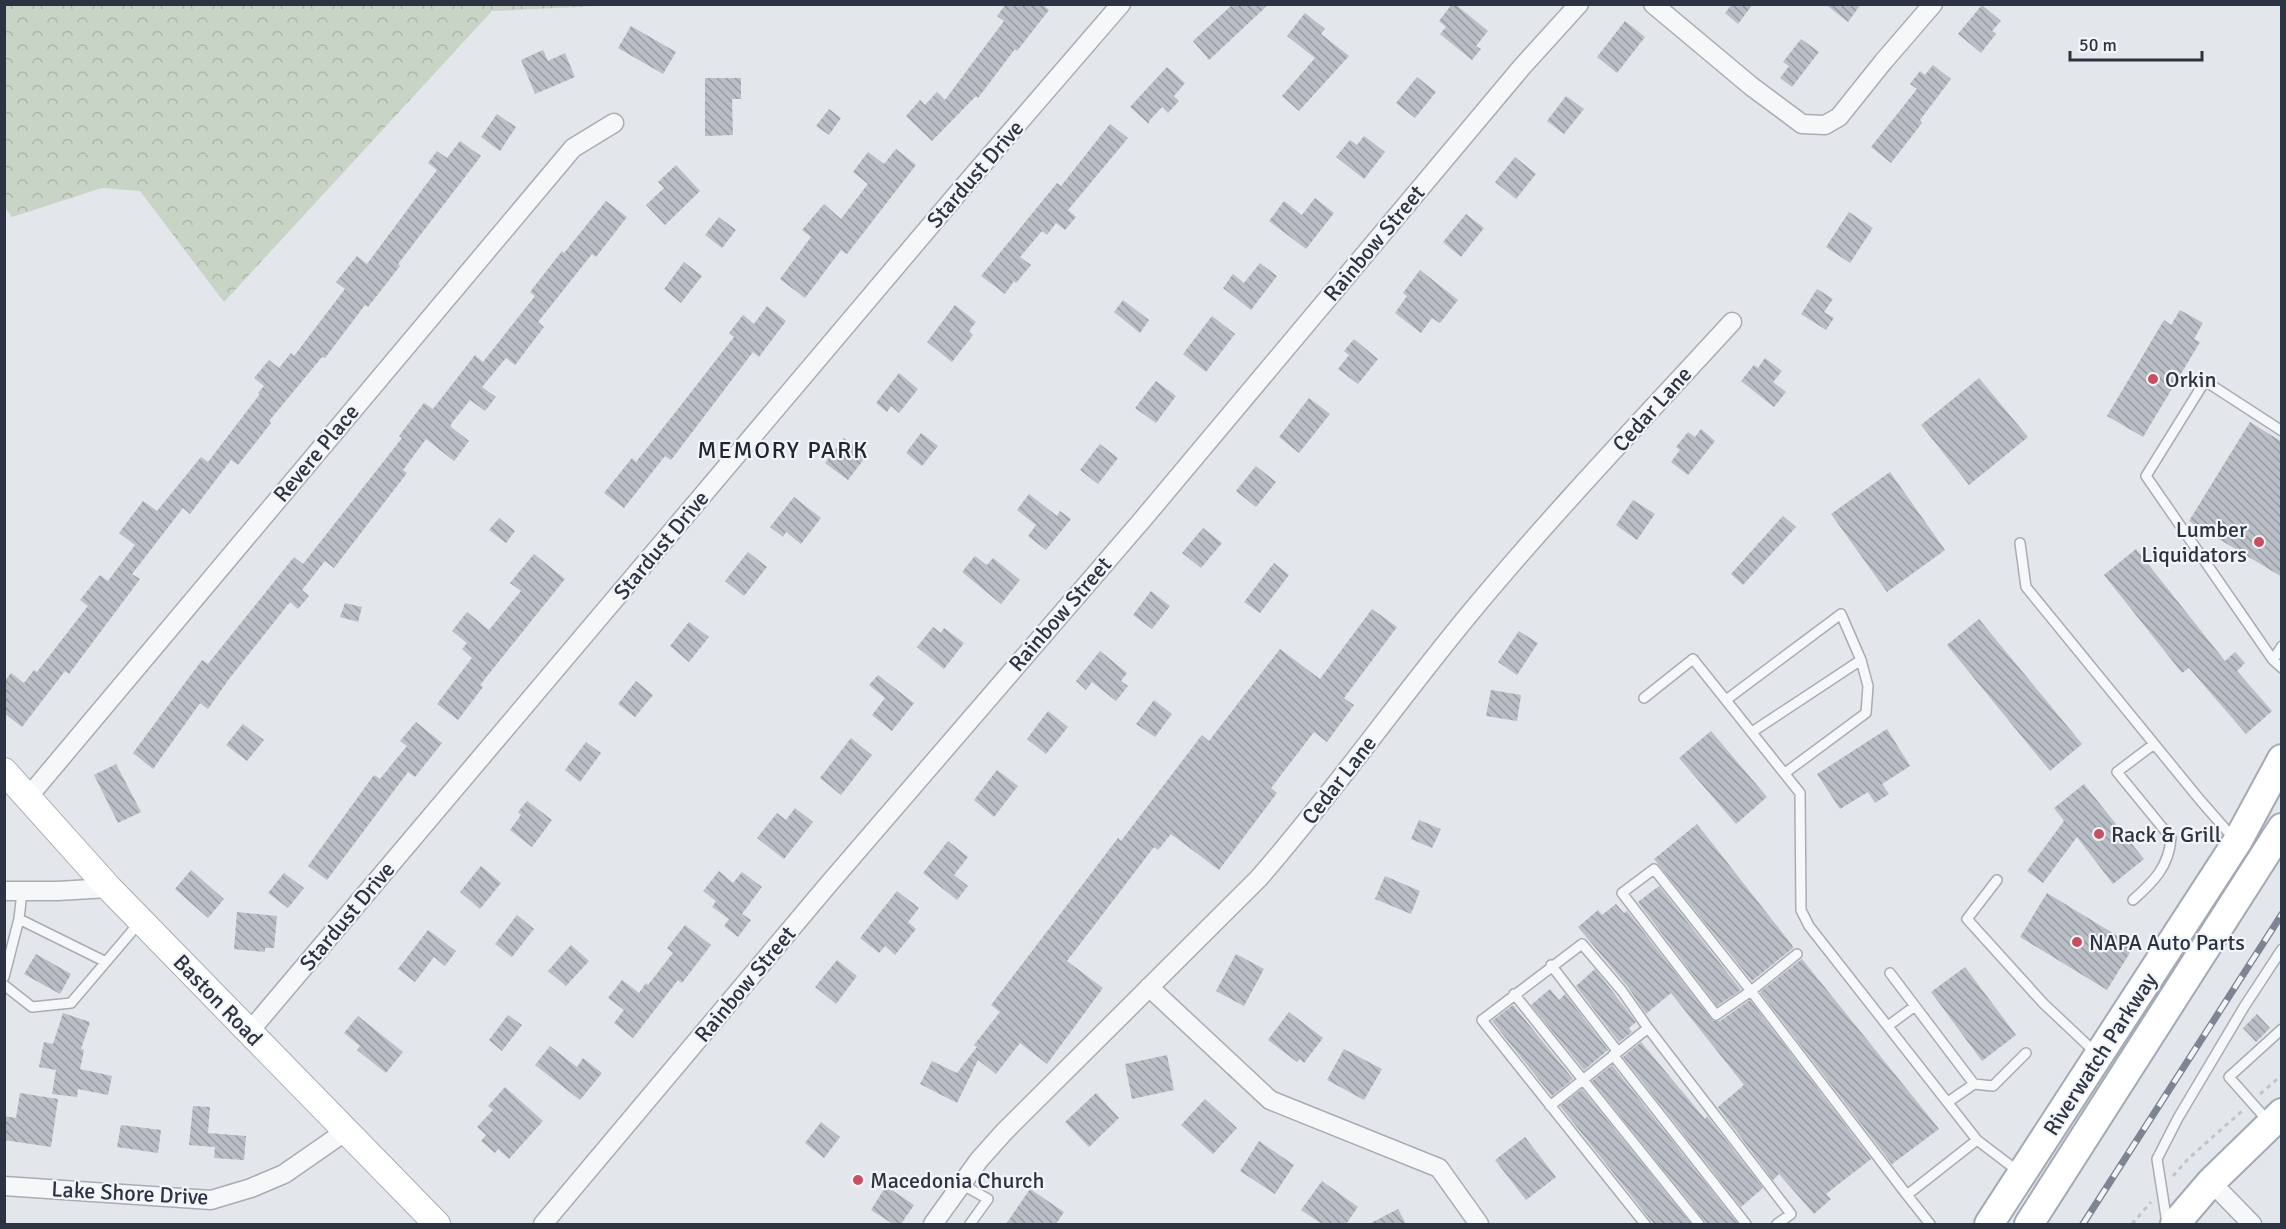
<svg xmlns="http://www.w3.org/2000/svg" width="2286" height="1229" font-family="Signika,sans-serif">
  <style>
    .forest { fill: url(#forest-crowns) }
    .building { fill: url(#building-back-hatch) }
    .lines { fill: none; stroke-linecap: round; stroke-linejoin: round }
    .service-casing { stroke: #a8adb4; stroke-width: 12 }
    .minor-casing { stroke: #a8adb4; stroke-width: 21 }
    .secondary-casing { stroke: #a8adb4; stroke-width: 28 }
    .primary-casing { stroke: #a3aab6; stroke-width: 32 }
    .path { stroke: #c1c4c9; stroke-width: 3; stroke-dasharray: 4.5 4.5; stroke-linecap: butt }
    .service { stroke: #f6f7f9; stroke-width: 9 }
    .minor { stroke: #f6f7f9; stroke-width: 18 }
    .secondary { stroke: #fff; stroke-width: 26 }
    .primary { stroke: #fff; stroke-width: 28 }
    .rail-casing { stroke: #7d8593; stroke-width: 7 }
    .rail { stroke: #f3f5f8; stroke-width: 4.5; stroke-dasharray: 14; stroke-linecap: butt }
    .poi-dot { fill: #c84f60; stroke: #f3f5f8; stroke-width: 2 }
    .labels { text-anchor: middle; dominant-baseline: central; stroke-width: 4.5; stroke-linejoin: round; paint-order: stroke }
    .street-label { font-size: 22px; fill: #2c3342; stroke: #f3f5f8 }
    .poi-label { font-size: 22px; fill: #2c3342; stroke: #f3f5f8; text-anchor: start }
    .neighbourhood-label { font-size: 24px; letter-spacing: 1.5px; fill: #1e2533; stroke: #f3f5f8 }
  </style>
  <defs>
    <pattern id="forest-crowns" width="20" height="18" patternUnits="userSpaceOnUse" patternTransform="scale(1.5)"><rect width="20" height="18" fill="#c8d4c5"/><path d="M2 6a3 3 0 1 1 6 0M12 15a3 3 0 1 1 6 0" fill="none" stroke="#acb6aa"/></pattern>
    <pattern id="building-back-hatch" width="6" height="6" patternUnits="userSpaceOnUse" patternTransform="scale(1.5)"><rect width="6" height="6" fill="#babfc7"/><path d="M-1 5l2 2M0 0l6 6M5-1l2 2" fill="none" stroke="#979ca3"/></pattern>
  </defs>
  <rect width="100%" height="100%" fill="#e3e6ea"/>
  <!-- forest -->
  <path class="forest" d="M5 4H619V5L492 11 224 302 140 191 102 188 12 217 5 208Z"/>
  <!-- building -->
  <path class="building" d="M1006 4H1042L1049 10 1017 51 1015 49 978 98 976 96 932 141 906 116 920 100 925 105 937 92 945 100 1004 21 997 16Z
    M1233 4H1269L1209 60 1193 41Z
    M1452 4H1455L1488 31 1476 46 1481 49 1472 60 1440 34 1446 27 1439 21Z
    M1732 4H1753L1738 24 1725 13Z
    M1825 4H1861L1848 22Z
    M1982 5 2001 21 1992 31 1996 34 1981 53 1958 34Z
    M1305 13 1325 29 1321 34 1349 56 1299 111 1282 96 1315 58 1287 36Z
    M1625 21 1645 37 1617 73 1597 57Z
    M631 26 676 52 663 74 618 48Z
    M1801 39 1819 52 1792 87 1780 78 1789 66 1783 62Z
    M543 50 548 61 565 53 575 77 535 94 521 60Z
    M1933 65 1951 79 1920 120 1922 123 1891 163 1871 147 1917 89 1910 84 1920 71 1925 75Z
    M1167 67 1185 83 1174 96 1179 101 1168 113 1162 107 1149 121V124L1130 107Z
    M1417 77 1436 92 1415 118 1396 103Z
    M705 78H741V99H732L733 135 705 136Z
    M1566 96 1584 109 1564 134 1547 121Z
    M829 109 841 118 829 135 816 126Z
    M497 114 516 127 500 151 481 137Z
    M1110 124 1128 138 1068 210 1076 217 1065 230 1056 223 1047 235 1042 231 1020 257 1031 265 1016 283 1014 281 1005 294 981 276 1057 183 1061 186Z
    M1364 136 1385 152 1364 179 1336 157 1350 140 1357 145Z
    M460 141 481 156 398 264 400 266 368 307 365 305 325 358 322 357 269 421 271 423 238 465 231 460 190 514 183 508 132 574 140 579 69 674 65 671 22 727 4 713V682L11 673 24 683 34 670 37 672 88 606 80 600 100 575 108 581 135 545 119 533 143 501 157 511 201 457 208 462 260 394 258 393 264 386 254 378 269 360 279 368 291 353 294 356 345 289 336 282 357 256 367 264 437 170 428 163 437 151 447 158Z
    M896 149 916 165 847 254 841 250 805 298 780 279 811 237 802 230 824 204 841 219 868 184 853 172 868 152 884 164Z
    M1515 157 1536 174 1516 199 1495 182Z
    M676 165 700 191 665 225 646 205 664 188 658 182Z
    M1315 198 1334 213 1306 249 1269 221 1284 201 1302 215Z
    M606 201 627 217 596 257 592 254 538 322 544 327 515 365 506 358 482 387 496 397 485 411 470 400 451 424V427L469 441 454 461 426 439 403 470 407 473 334 568 325 561 302 590 309 596 298 609 290 602 229 679 208 709 200 703 153 769 133 753 202 660 208 664 294 557 303 564 402 438 399 436 424 403 433 409 475 355 483 362 535 296 530 292 562 251 564 253Z
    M1849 212 1873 228 1850 263 1826 247Z
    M1466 214 1484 228 1461 257 1443 242Z
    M719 217 736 230 722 248 705 235Z
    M684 262 702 276 681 303 664 289Z
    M1260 263 1277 276 1251 310 1223 288 1233 274 1244 283Z
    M1420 270 1458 300 1440 323 1432 318 1421 333 1395 313 1407 296 1403 293Z
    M1817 289 1833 299 1824 312 1834 318 1826 330 1801 314Z
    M1123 300 1149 320 1140 333 1114 312Z
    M955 305 976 322 969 331 973 335 952 362 927 342Z
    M767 306 786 321 759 357 753 352 671 460 665 456 624 508 604 493 632 458 636 462 678 409 734 337 729 333 743 315 754 324Z
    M2180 310 2203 323 2194 339 2200 342 2143 437 2107 416 2164 320 2171 325Z
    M1212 316 1235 334 1206 372 1183 354Z
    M1354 339 1378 359 1358 384 1338 369 1349 355 1344 351Z
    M1765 358 1782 371 1773 382 1786 392 1774 407 1741 381 1754 365 1758 368Z
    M899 373 918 389 899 413 891 406 887 412 876 403Z
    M1979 378 2028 437 1969 485 1921 425Z
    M1156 381 1176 396 1156 423 1135 408Z
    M1309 398 1330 414 1299 453 1279 437Z
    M2250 422 2282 442V577L2189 521Z
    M1701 429 1715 441 1688 475 1671 462 1680 450 1676 447 1688 432 1695 437Z
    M921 433 938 446 922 466 906 453Z
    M844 438 867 455 848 480 825 463Z
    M1100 444 1118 458 1098 484 1080 470Z
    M1256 466 1276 482 1256 507 1236 491Z
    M1890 472 1945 550 1887 592 1831 514Z
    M1029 494 1057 516 1060 511 1071 519 1046 550 1028 536 1036 525 1017 510Z
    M794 497 821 518 801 544 786 532 783 537 770 527Z
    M1633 500 1655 514 1637 540 1616 525Z
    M1783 516 1796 527 1743 585 1731 574Z
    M499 518 515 531 506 543 489 530Z
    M1203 528 1222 543 1201 568 1182 553Z
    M2136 549 2225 661 2235 652 2245 663 2237 671 2272 711 2246 734 2189 668 2182 673 2104 575Z
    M748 552 767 567 744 596 725 581Z
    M534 554 565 579 480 685 483 687 458 720 437 704 472 658 462 649 467 643 452 631 467 612 489 630 521 591 510 583Z
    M975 556 987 565 993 558 1020 580 1001 604 962 572Z
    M1274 563 1289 575 1260 613 1244 602Z
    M1151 591 1170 606 1152 629 1133 615Z
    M345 603 362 607 358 622 340 617Z
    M1372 609 1397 627 1344 698 1354 705 1327 742 1314 732 1271 788 1277 793 1219 870 1171 834 1158 850 1154 847 1067 961 1103 988 1047 1064 1020 1043 996 1074 978 1060 957 1103 920 1084 932 1061 957 1073 977 1047 974 1045 1000 1012 991 1005 1118 838 1121 841 1202 735 1209 741 1280 649 1320 679Z
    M1979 619 2082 744 2050 771 1947 645Z
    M689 622 709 637 689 662 670 646Z
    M933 627 941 633 944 628 964 643 944 669 917 647Z
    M1519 631 1538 643 1517 675 1498 662Z
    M1100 651 1127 673 1121 681 1128 686 1116 701 1092 682 1086 690 1076 681Z
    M878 675 914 703 892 731 872 715 885 698 869 685Z
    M636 681 653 695 635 717 618 704Z
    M1491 690 1521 695 1517 721 1486 716Z
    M1154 700 1172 714 1155 737 1136 724Z
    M1048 711 1068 727 1046 754 1027 739Z
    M416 722 442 743 415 777 408 772 327 880 308 866 374 775 380 779 407 746 400 741Z
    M243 724 264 740 247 761 226 745Z
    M1887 729 1910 766 1882 784 1889 794 1875 803 1868 792 1840 809 1817 774Z
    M1711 731 1767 797 1736 824 1679 758Z
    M851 738 872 755 841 795 820 778Z
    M586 742 601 753 580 782 565 770Z
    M116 764 141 812 118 823 94 775Z
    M997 770 1018 786 994 817 974 800Z
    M2084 784 2144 859 2113 884 2077 837 2043 883 2027 871 2064 821 2054 808Z
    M527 801 552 820 532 847 510 830 521 815 518 812Z
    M795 808 813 822 784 859 757 838 777 813 786 820Z
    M1419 820 1441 829 1432 848 1411 839Z
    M1697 824 1792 945 1793 948 1752 981 1654 859Z
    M948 841 968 857 954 875 968 886 957 900 923 873Z
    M481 866 501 883 480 909 460 892Z
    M191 870 224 899 208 918 175 889Z
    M719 871 733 883 742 872 762 887 742 914 751 920 738 937 724 926 729 919 712 907 716 901 703 891Z
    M284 873 304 888 288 908 268 893Z
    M1385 876 1420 891 1411 914 1375 899Z
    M1659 886 1741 990 1717 1006 1638 902Z
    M897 891 919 908 908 922 916 929 895 955 885 946 879 953 860 938Z
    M2047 893 2134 946 2107 990 2020 937Z
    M1616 904 1624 913 1627 911 1713 1021H1720L1750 1000 1871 1159 1826 1194 1831 1199 1814 1214 1779 1174 1773 1180 1718 1107 1744 1085 1671 993 1646 1014 1628 987 1578 927 1598 910 1602 915Z
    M237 912 277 916 274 948H265V952L234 949Z
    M517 915 534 929 512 957 495 944Z
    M685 925 711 945 682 983 678 980 633 1038 614 1023 624 1010 608 998 622 980 639 993 646 983 648 985 673 953 667 948Z
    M428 930 456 951 445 966 434 957 415 982 398 969Z
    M571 945 589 961 566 986 548 971Z
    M36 954 71 974 60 994 24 974Z
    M1236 954 1264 969 1244 1006 1216 991Z
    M1802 959 1939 1129 1892 1164 1760 992Z
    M837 960 857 976 836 1004 815 987Z
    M1965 967 2016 1035 1982 1061 1931 992Z
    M1595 969 1636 1022 1629 1028 1632 1032 1619 1042 1576 986Z
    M1550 989 1559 1000 1565 994 1608 1050 1584 1070 1531 1005Z
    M1513 1005 1573 1079 1552 1096 1492 1021Z
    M1289 1012 1323 1038 1304 1063 1300 1059 1297 1062 1268 1040Z
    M63 1013 90 1022 81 1049 84 1050 80 1069 112 1076 108 1095 78 1089 77 1097 52 1094 56 1070 39 1067 44 1042 53 1044Z
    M2257 1014 2270 1028 2256 1042 2243 1028Z
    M508 1015 522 1025 502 1051 489 1040Z
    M358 1016 403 1052 386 1073 357 1050 360 1046 344 1033Z
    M1641 1042 1705 1119 1707 1116 1763 1188 1741 1207 1623 1057Z
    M550 1046 577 1067 583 1058 602 1073 580 1100 535 1065Z
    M1344 1049 1382 1069 1364 1100 1327 1080Z
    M1167 1055 1174 1090 1132 1099 1125 1064Z
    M1612 1065 1738 1224H1706L1704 1220 1592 1081Z
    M505 1087 543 1121 509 1159 498 1149 495 1153 481 1141 486 1135 477 1127 493 1110 488 1106Z
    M1582 1089 1691 1224H1654L1649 1218 1560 1106Z
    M20 1093 58 1099 51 1147 4 1140V1116L16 1118Z
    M1096 1093 1119 1118 1089 1147 1065 1122Z
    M1205 1099 1237 1128 1213 1154 1181 1125Z
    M193 1106 210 1107 208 1133 246 1136 244 1160 214 1158 215 1147 189 1145Z
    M821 1122 840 1137 824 1158 805 1143Z
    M121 1125 161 1130 158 1153 117 1147Z
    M1525 1137 1556 1177 1526 1200 1495 1160Z
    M1259 1141 1294 1165 1275 1194 1240 1171Z
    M1322 1181 1358 1207 1346 1224H1322L1301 1210Z
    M886 1186 914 1205 901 1224H893L871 1210Z
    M1030 1189 1064 1212 1056 1224H1006Z
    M1398 1209 1406 1224H1369Z"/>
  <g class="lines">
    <defs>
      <path id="service" d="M2282 431 2205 381 2146 476 2273 660 2282 668
        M2020 543 2026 587 2200 800 2235 840
        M2273 660 2282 646
        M1644 698 1693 659 1800 793 1801 910 1809 926 1977 1140 2019 1172
        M1726 700 1841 614 1861 660
        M1752 732 1861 660 1868 686 1866 713 1785 773
        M1997 880 1967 919 2043 1003 2097 1054
        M2133 900C2153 882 2169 867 2171 838L2117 772 2154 744
        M19 919 106 962
        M1797 954 1751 991 1716 1015 1622 893 1654 869 1751 991 1907 1195
        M1551 965 1618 1052
        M1890 973 1915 1006
        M4 977 19 919 22 892
        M4 985 32 1007 71 1003 139 923
        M1514 994 1699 1224
        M1888 1026 1915 1006 1974 1084 1993 1086 2026 1053
        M1648 1028 1791 1214 1777 1224
        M1613 1055 1746 1224
        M1948 1102 1974 1084
        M1550 1106 1648 1028 1622 991 1582 944 1482 1020 1645 1224
        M2268 1121 2229 1077 2282 1029
        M961 1184 988 1199 970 1224
        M2167 1223 2157 1159 2178 1118 2244 1007 2282 949
        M1930 1224 1907 1195 1977 1140"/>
      <path id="minor" d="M1653 4 1751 86 1802 124 1825 125 1839 117 1883 62 1933 4
        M29 796 573 148 614 123
        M4 891H57L109 888
        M1149 987 1270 1100 1439 1168 1479 1224
        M249 1032 958 193 1121 4
        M2211 1182 2252 1224
        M4 1186 211 1200 251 1188 284 1174 346 1131
        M543 1224 827 886 1143 519 1521 68 1579 4
        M933 1224 979 1160 1004 1132 1259 878C1334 792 1399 699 1471 612 1554 512 1644 418 1732 322"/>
      <path id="secondary" d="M4 771 109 888 437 1224"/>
      <path id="primary" d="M1989 1224 2237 842 2282 759
        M2029 1224 2282 828
        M2175 1224 2211 1182 2282 1113"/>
    </defs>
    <!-- service casing -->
    <use href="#service" class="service-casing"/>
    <!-- minor casing -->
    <use href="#minor" class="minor-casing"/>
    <!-- secondary casing -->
    <use href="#secondary" class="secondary-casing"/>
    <!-- primary casing -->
    <use href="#primary" class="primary-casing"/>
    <!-- path -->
    <path class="path" d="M2260 1094 2282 1075
      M2173 1176 2188 1159 2242 1111
      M2132 1224 2151 1202"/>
    <!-- service -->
    <use href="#service" class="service"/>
    <!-- minor -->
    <use href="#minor" class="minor"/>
    <!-- secondary -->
    <use href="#secondary" class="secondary"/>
    <!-- primary -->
    <use href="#primary" class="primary"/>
    <defs>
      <path id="rail" d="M2083 1224 2282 914"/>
    </defs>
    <!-- rail casing -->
    <use href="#rail" class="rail-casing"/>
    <!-- rail -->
    <use href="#rail" class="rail"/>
  </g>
  <!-- markers -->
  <g class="poi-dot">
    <circle cx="2153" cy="379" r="6"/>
    <circle cx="2259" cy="542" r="6"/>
    <circle cx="2099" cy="834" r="6"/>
    <circle cx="2077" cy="942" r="6"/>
    <circle cx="858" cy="1180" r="6"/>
  </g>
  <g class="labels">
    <!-- street labels -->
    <g class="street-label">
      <text transform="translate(975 174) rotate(-49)">Stardust Drive</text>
      <text transform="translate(1374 243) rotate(-50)">Rainbow Street</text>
      <text transform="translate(1652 409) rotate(-48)">Cedar Lane</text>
      <text transform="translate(316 453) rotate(-50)">Revere Place</text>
      <text transform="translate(661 545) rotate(-50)">Stardust Drive</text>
      <text transform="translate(1060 614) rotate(-49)">Rainbow Street</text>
      <text transform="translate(1339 780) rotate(-52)">Cedar Lane</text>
      <text transform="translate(347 916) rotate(-50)">Stardust Drive</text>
      <text transform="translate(745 984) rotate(-50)">Rainbow Street</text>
      <text transform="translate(218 1000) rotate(46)">Baston Road</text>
      <text transform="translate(2100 1054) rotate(-57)">Riverwatch Parkway</text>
      <text transform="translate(130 1193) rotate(3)">Lake Shore Drive</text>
    </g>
    <!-- poi labels -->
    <g class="poi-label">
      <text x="2165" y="379">Orkin</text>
      <text x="2247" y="529" text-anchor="end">Lumber<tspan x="2247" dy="25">Liquidators</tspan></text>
      <text x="2111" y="834">Rack &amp; Grill</text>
      <text x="2089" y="942">NAPA Auto Parts</text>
      <text x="870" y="1180">Macedonia Church</text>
    </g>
    <!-- neighbourhood labels -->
    <g class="neighbourhood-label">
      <text x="783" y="450">MEMORY PARK</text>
    </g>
  </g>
  <!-- border -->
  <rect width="2286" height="1229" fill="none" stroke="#2c3342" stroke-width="12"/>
  <!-- scale -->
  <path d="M2070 51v9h132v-9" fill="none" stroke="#2c3342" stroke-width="3"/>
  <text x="2079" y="51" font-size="18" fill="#2c3342" stroke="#f3f5f8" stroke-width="4.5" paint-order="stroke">50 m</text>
</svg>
